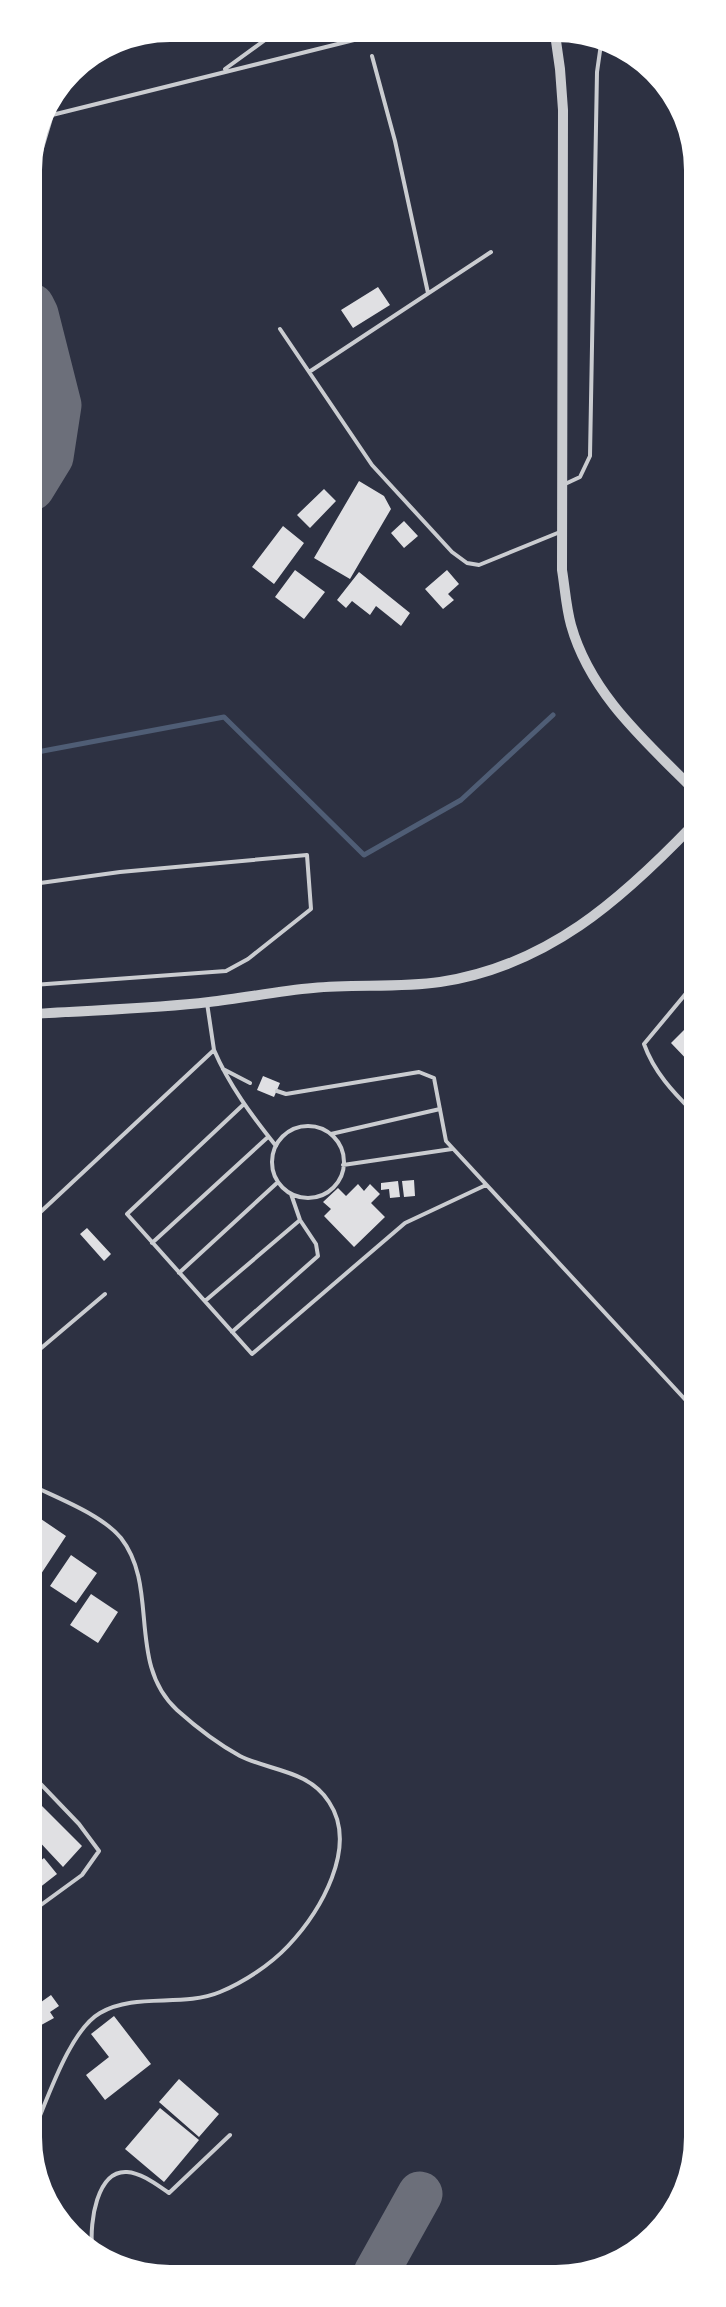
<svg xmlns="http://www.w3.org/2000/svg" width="726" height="2307" font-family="'Public Sans',sans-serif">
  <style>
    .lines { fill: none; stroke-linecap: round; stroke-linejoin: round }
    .stream { stroke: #4f5d75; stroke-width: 5 }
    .taxiway { stroke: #6c6f7a; stroke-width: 45 }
    .building { fill: #e0e0e3 }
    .service { stroke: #caccd0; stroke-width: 4 }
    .tertiary { stroke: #caccd0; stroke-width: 10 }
  </style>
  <rect width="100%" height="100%" fill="#2d3142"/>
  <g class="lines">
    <!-- stream -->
    <path class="stream" d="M32 753 224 717 364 855 461 800 553 715"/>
    <!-- taxiway -->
    <path class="taxiway" d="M32 306 36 314 59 405 51 457 32 488
      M376 2273 420 2194"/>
  </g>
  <!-- building -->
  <path class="building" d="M378 287 390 305 353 328 341 310Z
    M359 481 384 496 391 509 350 579 314 558Z
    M324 489 336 501 310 528 297 515Z
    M404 521 418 536 404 548 391 533Z
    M283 526 304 543 274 584 252 567Z
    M295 570 325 592 304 619 275 597Z
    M447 570 459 584 448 594 454 600 443 609 425 589Z
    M359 572 410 613 401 626 376 606 370 615 352 601 346 608 337 600Z
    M693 1021V1066L671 1043Z
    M263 1076 280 1083 274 1097 257 1090Z
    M414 1180 415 1196 404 1197 402 1181Z
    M398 1181 400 1197 390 1198 389 1189 381 1190V1183Z
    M358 1184 364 1191 370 1184 380 1194 371 1203 385 1217 354 1247 324 1216 331 1209 323 1202 338 1188 346 1196Z
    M87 1228 111 1254 104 1261 80 1234Z
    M41 1519 66 1536 39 1577 33 1573V1530Z
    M71 1555 97 1573 76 1603 50 1586Z
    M91 1594 118 1612 98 1643 70 1625Z
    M34 1798 82 1846 63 1867 34 1836Z
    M44 1858 57 1874 34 1892V1866Z
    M51 1995 59 2006 50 2012 54 2018 34 2029V2007Z
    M114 2016 151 2064 105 2100 86 2075 109 2057 91 2034Z
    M179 2079 219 2114 199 2137 159 2102Z
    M160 2108 199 2140 164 2182 125 2149Z"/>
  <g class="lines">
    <!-- service -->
    <path class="service" d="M372 56 395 141 428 293
      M225 69 276 32
      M32 182 52 115 362 38 371 33
      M280 329 372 465 452 552 467 563 479 565 560 532
      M309 372 491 252
      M565 484 580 477 590 456 597 72 601 44
      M33 884 120 872 307 855 311 909 248 959 226 971 33 985
      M693 985 644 1044C654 1072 673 1092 693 1112
      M214 1050C229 1085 252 1116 276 1146
      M223 1069 250 1083
      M277 1091 286 1094 419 1072 434 1078 446 1141 693 1408
      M244 1104 127 1214 252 1354 405 1223 486 1185
      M272 1162a36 36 0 1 1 72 0a36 36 0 1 1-72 0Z
      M331 1134 440 1109
      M343 1165 452 1149
      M33 1219 214 1050 207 1003
      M152 1243 268 1137
      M179 1273 278 1182
      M205 1301 300 1220
      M232 1332 318 1256 316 1244 300 1220 291 1194
      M33 1355 105 1294
      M33 1486C60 1499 102 1515 121 1538 160 1588 126 1663 177 1710 196 1727 218 1744 240 1756 270 1771 309 1770 329 1802 359 1847 320 1912 288 1946 270 1965 244 1982 220 1992 182 2008 136 1992 100 2013 70 2030 48 2098 34 2130
      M34 1777 79 1824 99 1851 82 1875 34 1910
      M92 2245C90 2224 96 2170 127 2172 142 2173 157 2185 169 2193L230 2135"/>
    <!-- tertiary -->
    <path class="tertiary" d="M555 34 560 69 563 110 562 570C565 588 566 607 571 625 590 693 644 740 693 789
      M33 1014C91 1010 151 1009 209 1002 244 998 278 991 313 988 355 984 398 988 440 982 547 966 621 900 693 825"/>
  </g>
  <!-- crop -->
  <path d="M0 0H726V2307H0ZM170 42H556A128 128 0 0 1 684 170V2137A128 128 0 0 1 556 2265H170A128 128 0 0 1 42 2137V170A128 128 0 0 1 170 42Z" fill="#fff" fill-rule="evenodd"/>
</svg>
